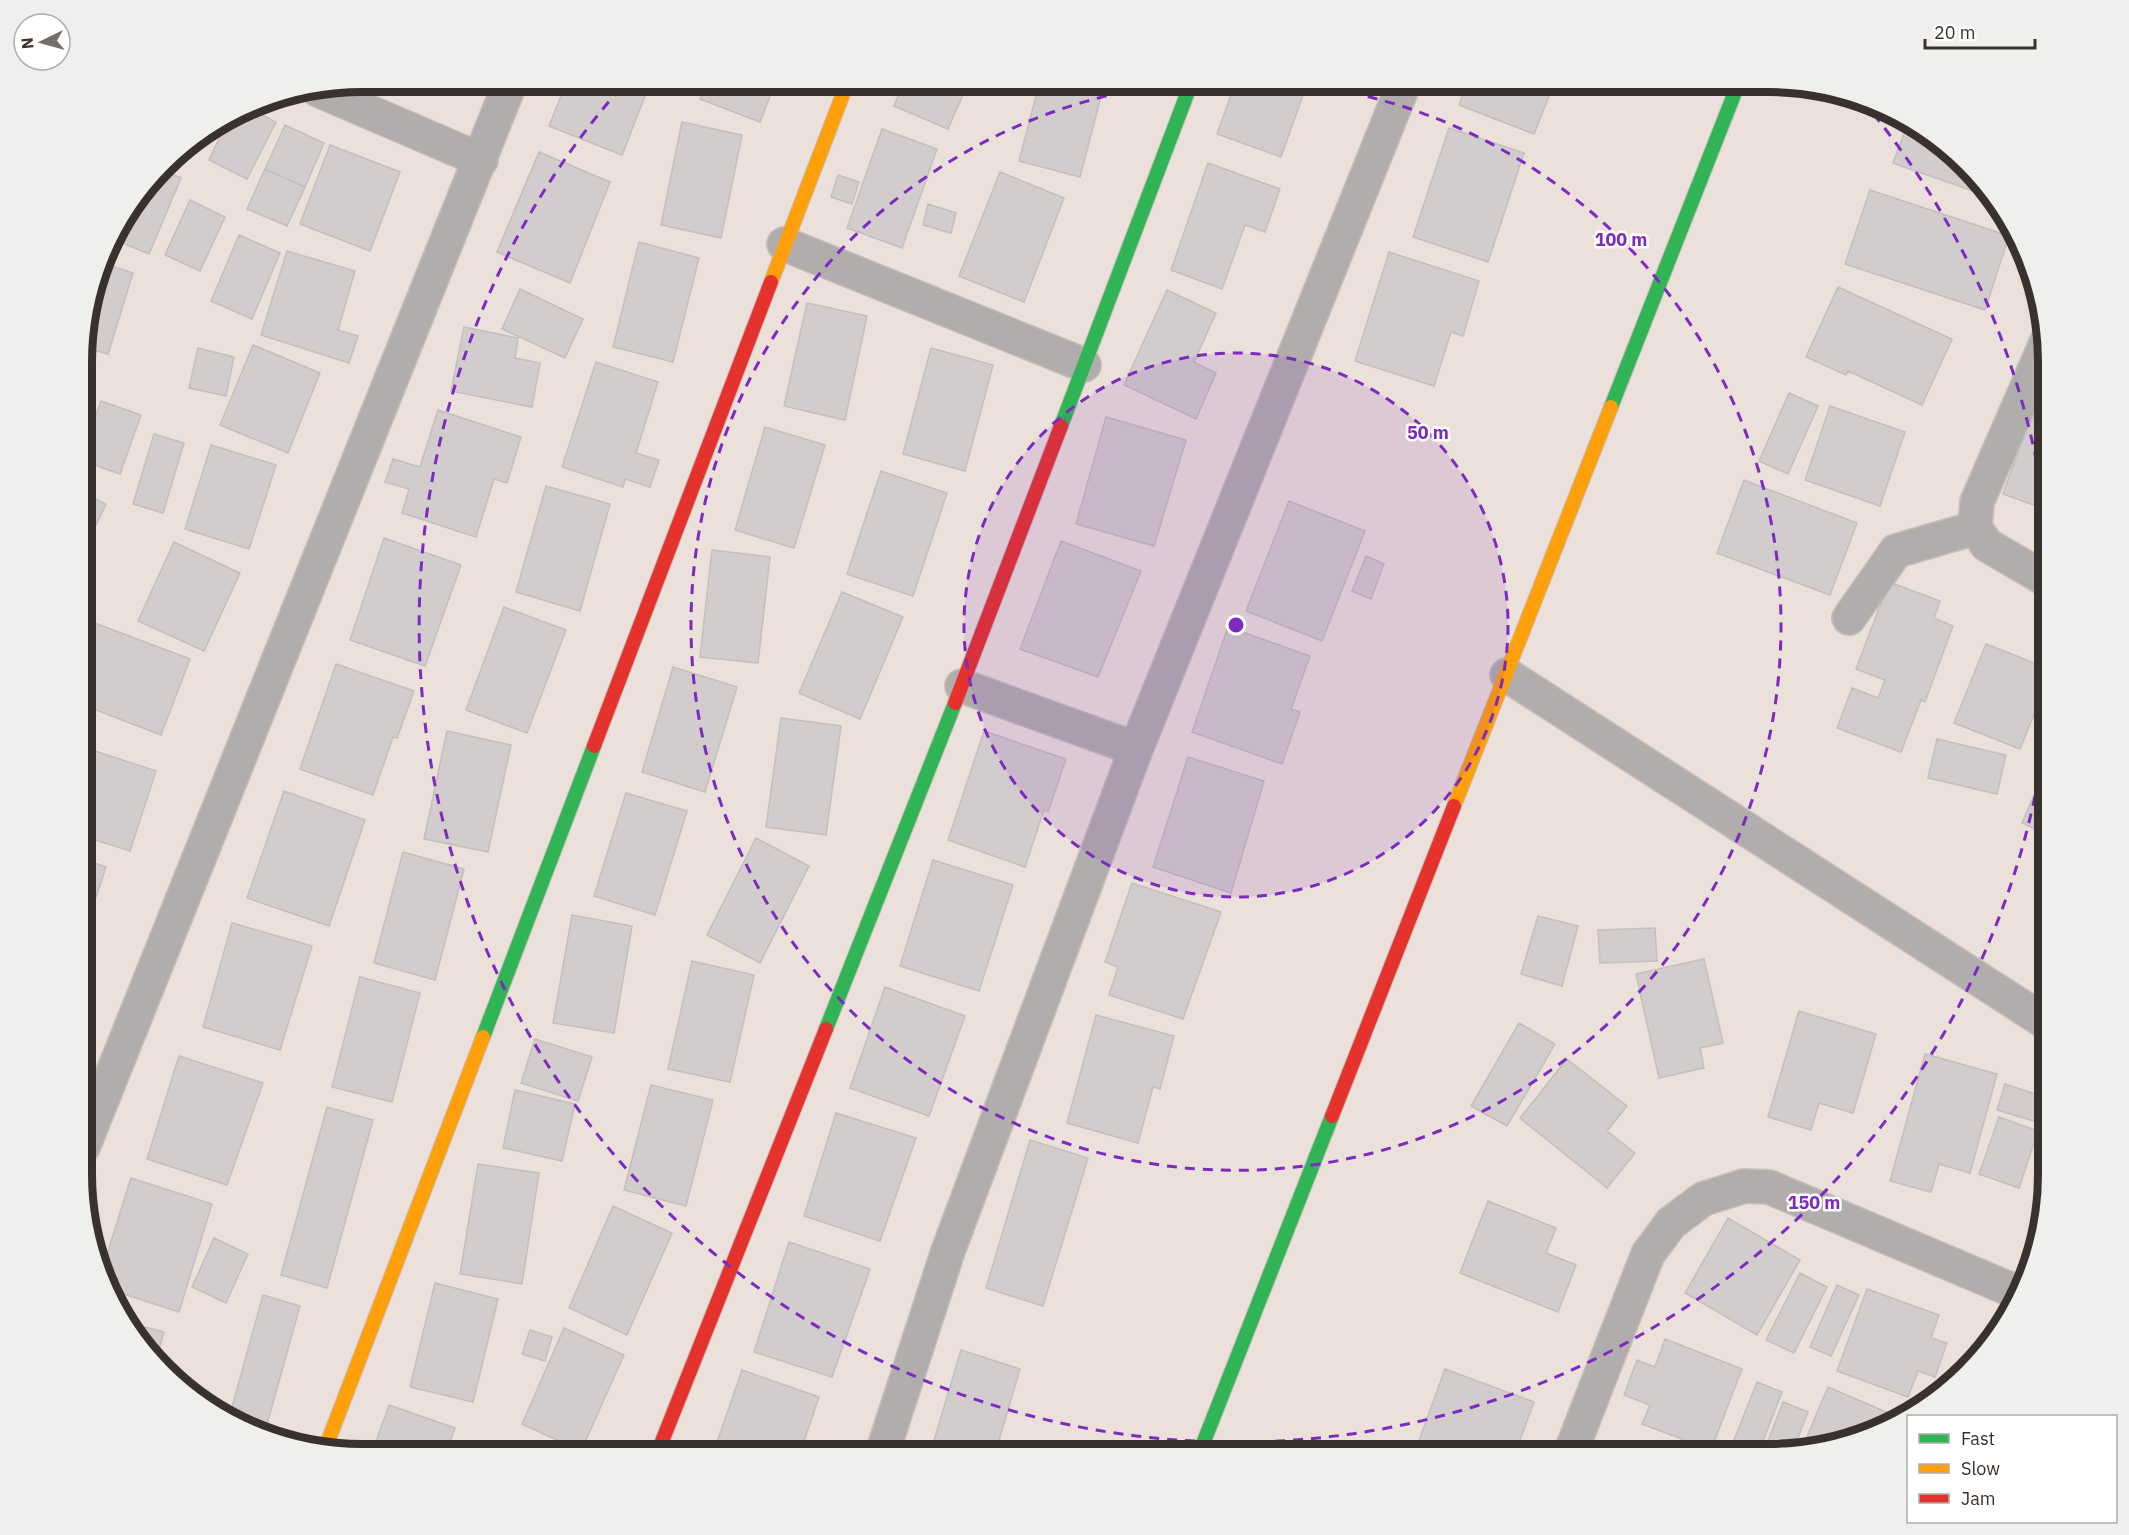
<svg xmlns="http://www.w3.org/2000/svg" width="2129" height="1535" font-family="'IBM Plex Sans',sans-serif">
  <style>
    .building { fill: #d3cccc; stroke: #c4bebe; stroke-width: 1.5 }
    .lines { fill: none; stroke-linecap: round; stroke-linejoin: round }
    .street-casing { stroke: #c6beb9; stroke-width: 36 }
    .fast-casing { stroke: #c6beb9; stroke-width: 16 }
    .slow-casing { stroke: #c6beb9; stroke-width: 16 }
    .jam-casing { stroke: #c6beb9; stroke-width: 16 }
    .street { stroke: #b2adad; stroke-width: 33 }
    .fast { stroke: #30b455; stroke-width: 14 }
    .slow { stroke: #ff9f0a; stroke-width: 14 }
    .jam { stroke: #e5322d; stroke-width: 14 }
    .ring { fill: none; stroke: #7b2cbf; stroke-width: 3; stroke-dasharray: 10 8 }
    .rim { fill: none; stroke: #39312d; stroke-width: 8 }
    .centre { fill: #7b2cbf; stroke: #fff; stroke-width: 3 }
    .ring-label { font-size: 18px; text-anchor: middle; font-weight: bold; fill: #7b2cbf; stroke: #fff; stroke-width: 5; stroke-linejoin: round; paint-order: stroke }
  </style>
  <rect width="100%" height="100%" fill="#ebe0da"/>
  <!-- building -->
  <path class="building" d="M417 81H448L445 90Z
    M567 81H651L622 155 549 126Z
    M706 81H776L760 122 700 99Z
    M904 81H969L948 129 894 106Z
    M1040 81H1105L1080 177 1019 161Z
    M1236 81H1308L1281 157 1217 134Z
    M1468 81H1555L1534 134 1459 105Z
    M247 107 276 122 247 179 209 160 229 118Z
    M682 122 742 135 721 238 661 225Z
    M1908 123 1938 139 1984 195 1893 163Z
    M285 125 324 143 305 187 265 169Z
    M1449 128 1524 153 1488 262 1413 237Z
    M882 129 937 149 902 248 847 228Z
    M205 133 203 147 186 145Z
    M330 145 400 172 370 251 300 224Z
    M539 152 610 182 570 283 497 252Z
    M1208 163 1280 189 1265 232 1245 225 1222 289 1171 270Z
    M265 169 305 187 287 226 247 209Z
    M162 170 181 178 149 254 110 238Z
    M1000 172 1064 198 1024 302 959 276Z
    M838 175 859 182 852 204 831 197Z
    M1870 190 2009 236 1985 310 1845 264Z
    M190 200 225 217 200 271 165 255Z
    M928 204 956 213 951 233 923 225Z
    M239 235 280 253 252 319 211 301Z
    M639 242 699 258 673 362 613 347Z
    M287 251 355 271 338 330 358 336 349 363 261 335Z
    M1389 252 1479 281 1463 336 1451 332 1434 386 1355 361Z
    M102 263 133 273 108 354 83 347V326Z
    M1838 287 1952 339 1922 405 1848 371 1846 375 1806 357Z
    M520 289 583 319 565 358 502 329Z
    M1167 290 1216 313 1194 362 1216 373 1196 419 1124 385Z
    M807 303 867 316 845 420 784 406Z
    M464 327 518 338 515 358 540 363 532 407 451 391Z
    M253 345 320 373 288 453 220 425Z
    M198 348 234 357 226 396 189 388Z
    M931 348 993 365 965 471 903 454Z
    M596 362 658 382 636 453 659 460 650 487 625 479 623 487 562 467Z
    M83 372 94 377 83 406Z
    M1789 393 1818 406 1788 474 1759 461Z
    M101 401 141 415 120 474 83 461V452Z
    M1830 406 1905 432 1880 506 1805 480Z
    M2034 407 2047 411V510L2003 494Z
    M438 410 521 437 507 483 494 479 476 537 402 513 409 489 385 482 393 459 420 467Z
    M1106 417 1186 440 1154 546 1076 524Z
    M765 427 825 445 794 548 735 530Z
    M154 434 184 443 163 513 133 504Z
    M211 445 276 465 249 549 185 529Z
    M881 471 947 493 913 596 847 574Z
    M1744 480 1857 523 1830 595 1717 553Z
    M546 486 610 504 580 611 516 592Z
    M83 493 106 504 87 544 83 542Z
    M1289 501 1365 531 1322 641 1246 611Z
    M384 538 461 565 425 666 350 640Z
    M1061 541 1141 571 1098 677 1020 649Z
    M174 542 240 573 204 651 138 621Z
    M712 550 770 557 758 663 700 657Z
    M1366 556 1384 564 1371 599 1352 591Z
    M1889 582 1940 601 1934 618 1953 626 1925 702 1921 700 1901 752 1837 728 1852 688 1878 698 1885 680 1856 669Z
    M842 592 903 617 860 719 799 693Z
    M504 607 566 630 527 733 466 710Z
    M84 619 190 659 161 735 83 705Z
    M1228 627 1310 656 1291 709 1300 712 1282 764 1192 732Z
    M1986 644 2047 668V682L2020 749 1954 723Z
    M336 664 414 691 397 738 393 737 373 795 300 769Z
    M673 667 737 687 705 792 642 772Z
    M781 718 841 726 826 835 766 827Z
    M447 731 511 745 488 852 424 839Z
    M984 731 1066 759 1048 812 1044 810 1025 867 948 840Z
    M1937 739 2006 755 1997 794 1928 778Z
    M83 747 156 771 130 851 83 836Z
    M1188 757 1264 781 1231 893 1153 867Z
    M2039 784 2047 788V835L2022 823Z
    M284 791 365 820 329 926 247 898Z
    M626 793 687 811 655 915 594 896Z
    M756 838 809 866 760 963 707 935Z
    M403 852 464 869 435 980 374 963Z
    M83 859 106 867 83 937Z
    M933 860 1013 885 979 991 900 966Z
    M1132 883 1221 912 1183 1019 1109 995 1118 967 1105 962Z
    M572 915 632 926 614 1033 553 1023Z
    M1538 916 1578 926 1562 986 1521 974Z
    M232 923 312 946 280 1050 203 1027Z
    M1655 928 1657 961 1600 963 1598 930Z
    M1704 959 1723 1043 1700 1048 1704 1068 1659 1078 1636 974Z
    M692 961 754 975 730 1082 668 1069Z
    M360 977 420 993 392 1102 332 1087Z
    M885 987 965 1016 929 1116 850 1088Z
    M1799 1011 1876 1034 1853 1113 1819 1103 1811 1130 1768 1117Z
    M1096 1015 1174 1036 1160 1089 1153 1087 1138 1143 1067 1123Z
    M1519 1023 1555 1044 1507 1126 1471 1106Z
    M535 1039 592 1057 578 1101 521 1083Z
    M1925 1054 1997 1074 1970 1173 1939 1164 1931 1192 1890 1181Z
    M179 1056 263 1083 227 1185 147 1159Z
    M1567 1059 1627 1106 1607 1131 1635 1153 1607 1188 1520 1118Z
    M2005 1084 2045 1097 2037 1122 1997 1110Z
    M651 1085 713 1100 686 1206 624 1190Z
    M515 1090 575 1104 562 1161 503 1148Z
    M327 1107 373 1120 327 1288 281 1275Z
    M836 1113 916 1138 880 1241 804 1216Z
    M1999 1117 2038 1131 2019 1188 1979 1174Z
    M1030 1140 1088 1158 1043 1306 986 1288Z
    M478 1164 539 1173 522 1284 460 1274Z
    M131 1178 212 1204 179 1312 111 1290 103 1267Z
    M1488 1201 1556 1228 1546 1253 1576 1265 1558 1312 1460 1273Z
    M613 1206 672 1233 627 1335 569 1308Z
    M1728 1218 1800 1260 1757 1335 1685 1293Z
    M214 1238 248 1254 226 1303 192 1287Z
    M789 1242 870 1269 832 1377 754 1352Z
    M1800 1273 1827 1287 1794 1353 1766 1340Z
    M435 1283 498 1299 473 1402 410 1387Z
    M1837 1285 1859 1295 1831 1356 1810 1347Z
    M1867 1289 1939 1315 1931 1338 1947 1343 1935 1377 1918 1371 1908 1397 1837 1371Z
    M263 1295 300 1306 264 1435 255 1433 229 1418Z
    M126 1322 164 1332 157 1357Z
    M564 1328 624 1355 581 1451 522 1424Z
    M530 1330 552 1337 545 1361 522 1354Z
    M1665 1339 1742 1369 1711 1450 1642 1424 1650 1405 1624 1395 1637 1360 1655 1367Z
    M961 1350 1020 1369 995 1454H930Z
    M1445 1369 1534 1402 1515 1454 1497 1449 1495 1454H1429L1416 1449Z
    M742 1370 819 1397 802 1447 799 1446 796 1454H713Z
    M1757 1382 1782 1392 1758 1454H1741L1730 1450Z
    M1828 1387 1900 1418 1892 1425 1803 1446Z
    M1783 1402 1808 1412 1794 1448 1763 1454Z
    M389 1405 455 1428 446 1453H372Z
    M456 1442 481 1446 480 1453H454Z"/>
  <g class="lines">
    <defs>
      <path id="street" d="M318 90 481 160
        M784 244 1084 365
        M2047 341 1977 502 1975 528 1987 545 2047 580
        M1849 618 1896 551 1975 528
        M1507 675 2047 1023
        M962 686 1136 749
        M83 1147 511 81
        M882 1454 948 1251 1136 749 1405 81
        M1570 1454 1648 1254 1671 1223 1703 1199 1744 1186 1769 1187 2019 1293"/>
      <path id="fast" d="M1611 407 1739 82
        M1061 426 1192 81
        M826 1029 955 703
        M483 1037 594 746
        M1199 1454 1332 1116"/>
      <path id="slow" d="M771 282 848 81
        M1454 806 1611 407
        M325 1449 483 1037"/>
      <path id="jam" d="M955 703 1061 426
        M594 746 771 282
        M1332 1116 1454 806
        M657 1454 826 1029"/>
    </defs>
    <!-- street casing -->
    <use href="#street" class="street-casing"/>
    <!-- fast casing -->
    <use href="#fast" class="fast-casing"/>
    <!-- slow casing -->
    <use href="#slow" class="slow-casing"/>
    <!-- jam casing -->
    <use href="#jam" class="jam-casing"/>
    <!-- street -->
    <use href="#street" class="street"/>
    <!-- fast -->
    <use href="#fast" class="fast"/>
    <!-- slow -->
    <use href="#slow" class="slow"/>
    <!-- jam -->
    <use href="#jam" class="jam"/>
  </g>
  <!-- distance rings -->
  <circle cx="1236" cy="625" r="272" fill="#7b2cbf" fill-opacity=".12"/>
  <g class="ring">
    <circle cx="1236" cy="625" r="272"/>
    <path d="M1279 82A545 545 0 1 1 1193 82"/>
    <path d="M2047 725A817 817 0 1 1 624 84M1862 100A817 817 0 0 1 2047 525"/>
  </g>
  <!-- crop -->
  <path d="M0 0H2129V1535H0ZM362 92H1768A270 270 0 0 1 2038 362V1174A270 270 0 0 1 1768 1444H362A270 270 0 0 1 92 1174V362A270 270 0 0 1 362 92Z" fill="#efefee" fill-rule="evenodd"/>
  <path class="rim" d="M362 92H1768A270 270 0 0 1 2038 362V1174A270 270 0 0 1 1768 1444H362A270 270 0 0 1 92 1174V362A270 270 0 0 1 362 92Z"/>
  <circle cx="1236" cy="625" r="9" class="centre"/>
  <g class="ring-label">
    <text x="1621" y="246">100 m</text>
    <text x="1428" y="439">50 m</text>
    <text x="1814" y="1209">150 m</text>
  </g>
  <!-- legend -->
  <rect x="1907" y="1415" width="210" height="108" fill="#ffffff" stroke="#b0adab" stroke-width="1.5"/>
  <rect x="1919" y="1434" width="30" height="9" fill="#30b455" stroke="#b0adab" stroke-width="1.5"/>
  <text x="1961" y="1445" font-size="18" fill="#39312d">Fast</text>
  <rect x="1919" y="1464" width="30" height="9" fill="#ff9f0a" stroke="#b0adab" stroke-width="1.5"/>
  <text x="1961" y="1475" font-size="18" fill="#39312d">Slow</text>
  <rect x="1919" y="1494" width="30" height="9" fill="#e5322d" stroke="#b0adab" stroke-width="1.5"/>
  <text x="1961" y="1505" font-size="18" fill="#39312d">Jam</text>
  <!-- north arrow -->
  <g transform="translate(42 42) rotate(265)"><circle r="28" fill="#ffffff" stroke="#b0adab" stroke-width="1.5"/>
  <path d="M0-4.5L10 22L0 15L-10 22Z" fill="#776e6a"/>
  <text y="-9" font-size="16" font-weight="bold" text-anchor="middle" fill="#39312d">N</text>
  </g>
  <!-- scale -->
  <path d="M1925 39v9h110v-9" fill="none" stroke="#39312d" stroke-width="3"/>
  <text x="1934" y="39" font-size="18" fill="#39312d" stroke="#ffffff" stroke-width="4.5" paint-order="stroke">20 m</text>
</svg>
